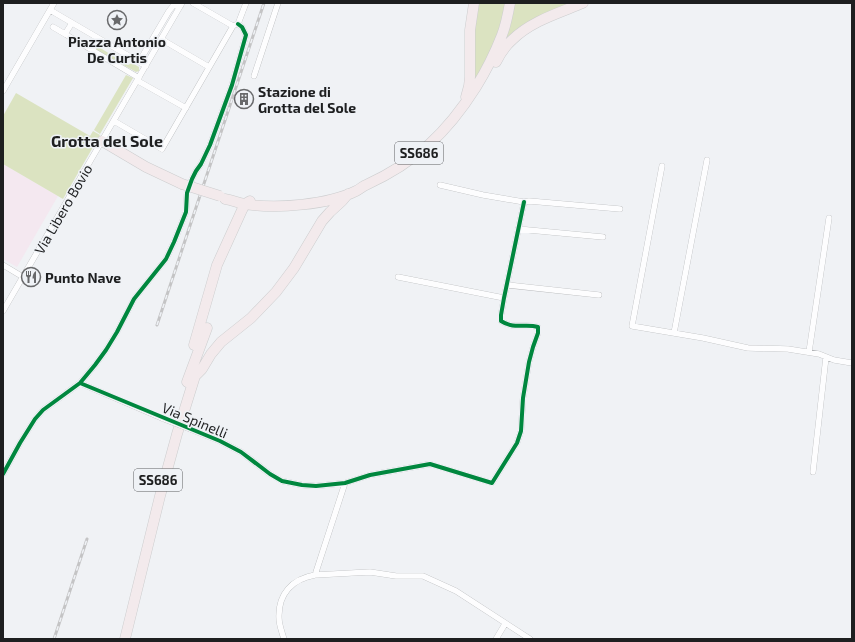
<svg xmlns="http://www.w3.org/2000/svg" width="855" height="642" font-family="'Exo 2',sans-serif">
  <style>
    .industrial { fill: #f4e8f0 }
    .green { fill: #dbe3c1 }
    .lines { fill: none; stroke-linecap: round; stroke-linejoin: round }
    .street-casing { stroke: #b2b4b6; stroke-width: 6 }
    .highway-casing { stroke: #cccdce; stroke-width: 11 }
    .street { stroke: #fdfdfe; stroke-width: 5.5 }
    .highway { stroke: #f3eaec; stroke-width: 10 }
    .rail-casing { stroke: #c4c4c5; stroke-width: 3 }
    .rail { stroke: #eff2f6; stroke-width: 1.5; stroke-dasharray: 4.5; stroke-linecap: butt }
    .street-bridge-casing { stroke: #b2b4b6; stroke-width: 6; stroke-linecap: butt }
    .highway-bridge-casing { stroke: #cccdce; stroke-width: 11; stroke-linecap: butt }
    .street-bridge { stroke: #fdfdfe; stroke-width: 5.5 }
    .highway-bridge { stroke: #f3eaec; stroke-width: 10 }
    .cycleway-casing { stroke: #eff2f6; stroke-width: 6 }
    .cycleway { stroke: #00873e; stroke-width: 4 }
    .labels { text-anchor: middle; dominant-baseline: central; stroke-width: 3; stroke-linejoin: round; paint-order: stroke }
    .shield { fill: #eff2f6; stroke: #5d5e60; stroke-width: 1 }
    .shield-label { font-size: 13px; font-weight: bold; fill: #1e1f20 }
    .poi-label { font-size: 14px; font-weight: bold; fill: #1e1f20; stroke: #eff2f6; text-anchor: start }
    .street-label { font-size: 14px; fill: #1e1f20; stroke: #eff2f6 }
    .quarter-label { font-size: 16px; font-weight: bold; fill: #1e1f20; stroke: #eff2f6 }
  </style>
  <rect width="100%" height="100%" fill="#f0f2f5"/>
  <!-- industrial -->
  <path class="industrial" d="M3 164 58 196 17 267 3 259Z"/>
  <!-- green -->
  <path class="green" d="M477 3H506L502 19 494 45 474 83 472 59Z
    M514 3H578L503 44Z
    M97 46 128 65 132 63 139 67V71L136 72 95 49Z
    M126 75 133 78 100 134 94 130Z
    M16 93 90 136 93 131 100 135 63 199 3 164V116Z"/>
  <g class="lines">
    <defs>
      <path id="street" d="M50 10 146 66
        M72 23 65 34 139 78
        M235 25 238 24 246 3
        M53 27 65 34
        M161 39 209 67
        M92 50 99 39
        M139 62 169 11 173 6 181 5
        M254 76 278 3
        M138 81 186 108
        M3 91 54 3
        M114 121 162 149 233 26 193 3
        M662 166 632 326 703 338 748 348 788 349 819 354 834 360 852 363
        M440 185 483 195 524 202 529 201 620 209
        M518 229 603 237
        M3 265 23 277
        M398 277 504 298
        M507 285 599 295
        M3 311 182 3
        M674 333 707 160
        M809 352 829 218
        M80 383 164 419
        M190 429 220 441 241 452 270 474 282 481 302 485 316 486 345 483 370 475 430 464 492 483 517 443 521 431 523 398 529 362 533 347 538 333V327C525 323 515 330 501 321V315L504 298 524 202
        M813 472 826 357
        M3 474 20 443 35 419 43 410 80 383 95 365 106 350 117 332 134 299 166 259 174 242 186 212 187 193 192 179 196 171 201 164 210 145 232 85 246 35 242 27 238 24
        M316 572 345 483
        M284 639C282 632 279 625 279 618 278 594 292 579 315 575L370 572 396 576H423L456 591 530 639
        M496 639 505 624"/>
      <path id="highway" d="M496 62C500 54 505 46 512 40 531 21 559 13 583 3
        M466 97 469 86 470 77V30L474 3
        M102 141 146 167 182 184
        M225 199C232 200 238 203 245 204 276 209 328 205 356 191 360 189 363 186 366 185 416 162 447 133 476 87 486 71 495 53 502 35 506 25 508 14 510 3
        M194 345 217 265 242 210 245 204 250 201
        M187 382 207 328
        M125 639 160 496 177 434 195 376 202 369 211 354 221 342 251 318 276 292 294 268 322 221 330 212 342 201 348 194"/>
    </defs>
    <!-- street casing -->
    <use href="#street" class="street-casing"/>
    <!-- highway casing -->
    <use href="#highway" class="highway-casing"/>
    <!-- street -->
    <use href="#street" class="street"/>
    <!-- highway -->
    <use href="#highway" class="highway"/>
    <defs>
      <path id="rail" d="M157 325 264 3
        M54 639 87 539"/>
    </defs>
    <!-- rail casing -->
    <use href="#rail" class="rail-casing"/>
    <!-- rail -->
    <use href="#rail" class="rail"/>
    <defs>
      <path id="street-bridge" d="M164 419 190 429"/>
      <path id="highway-bridge" d="M182 184 220 196"/>
    </defs>
    <!-- street-bridge casing -->
    <use href="#street-bridge" class="street-bridge-casing"/>
    <!-- highway-bridge casing -->
    <use href="#highway-bridge" class="highway-bridge-casing"/>
    <!-- street-bridge -->
    <use href="#street-bridge" class="street-bridge"/>
    <!-- highway-bridge -->
    <use href="#highway-bridge" class="highway-bridge"/>
    <defs>
      <path id="cycleway" d="M80 383 220 441 241 452 270 474 282 481 302 485 316 486 345 483 370 475 430 464 492 483 517 443 521 431 523 398 529 362 533 347 538 333V327C525 323 515 330 501 321V315L504 298 524 202
        M3 474 20 443 35 419 43 410 80 383 95 365 106 350 117 332 134 299 166 259 174 242 186 212 187 193 192 179 196 171 201 164 210 145 232 85 246 35 242 27 238 24"/>
    </defs>
    <!-- cycleway casing -->
    <use href="#cycleway" class="cycleway-casing"/>
    <!-- cycleway -->
    <use href="#cycleway" class="cycleway"/>
  </g>
  <!-- icons -->
  <defs>
    <symbol id="sight-ring" viewBox="-11 -11 22 22"><circle r="9.5" fill="#eff2f6" stroke="#68696b" stroke-width="1.5"/><path d="M0-6L1.8-2.2L6-1.7L2.9 1.2L3.7 5.4L0 3.3L-3.7 5.4L-2.9 1.2L-6-1.7L-1.8-2.2Z" fill="#68696b"/></symbol>
    <symbol id="building-ring" viewBox="-11 -11 22 22"><circle r="9.5" fill="#eff2f6" stroke="#68696b" stroke-width="1.5"/><path d="M-4-6H4V6H1V3H-1V6H-4ZM-2.5-4.3h1.7v1.8h-1.7ZM.8-4.3h1.7v1.8H.8ZM-2.5-1h1.7V.8h-1.7ZM.8-1h1.7V.8H.8Z" fill="#68696b"/></symbol>
    <symbol id="restaurant-ring" viewBox="-11 -11 22 22"><circle r="9.5" fill="#eff2f6" stroke="#68696b" stroke-width="1.5"/><path d="M-5-6h1v4h1v-4h1v4h1v-4h1v5L-1.5 .5V6h-2V.5L-5-1ZM5-6V6H3V1.5H1.5Q1.5-4 5-6Z" fill="#68696b"/></symbol>
  </defs>
  <g fill-rule="evenodd">
    <use href="#sight-ring" x="106" y="9" width="22" height="22"/>
    <use href="#building-ring" x="233" y="88" width="22" height="22"/>
    <use href="#restaurant-ring" x="20" y="266" width="22" height="22"/>
  </g>
  <g class="labels">
    <!-- shield labels -->
    <g class="shield">
      <rect x="395" y="142" width="48" height="22" rx="3"/>
      <rect x="134" y="469" width="48" height="22" rx="3"/>
    </g>
    <g class="shield-label">
      <text x="419" y="153">SS686</text>
      <text x="158" y="480">SS686</text>
    </g>
    <!-- poi labels -->
    <g class="poi-label">
      <text x="117" y="41" text-anchor="middle">Piazza Antonio<tspan x="117" dy="16">De Curtis</tspan></text>
      <text x="258" y="91">Stazione di<tspan x="258" dy="16">Grotta del Sole</tspan></text>
      <text x="45" y="277">Punto Nave</text>
    </g>
    <!-- street labels -->
    <g class="street-label">
      <text transform="translate(63 209) rotate(-60)">Via Libero Bovio</text>
      <text transform="translate(195 420) rotate(23)">Via Spinelli</text>
    </g>
    <!-- quarter labels -->
    <g class="quarter-label">
      <text x="107" y="140">Grotta del Sole</text>
    </g>
  </g>
  <!-- border -->
  <rect width="855" height="642" fill="none" stroke="#1e1f20" stroke-width="8"/>
</svg>
